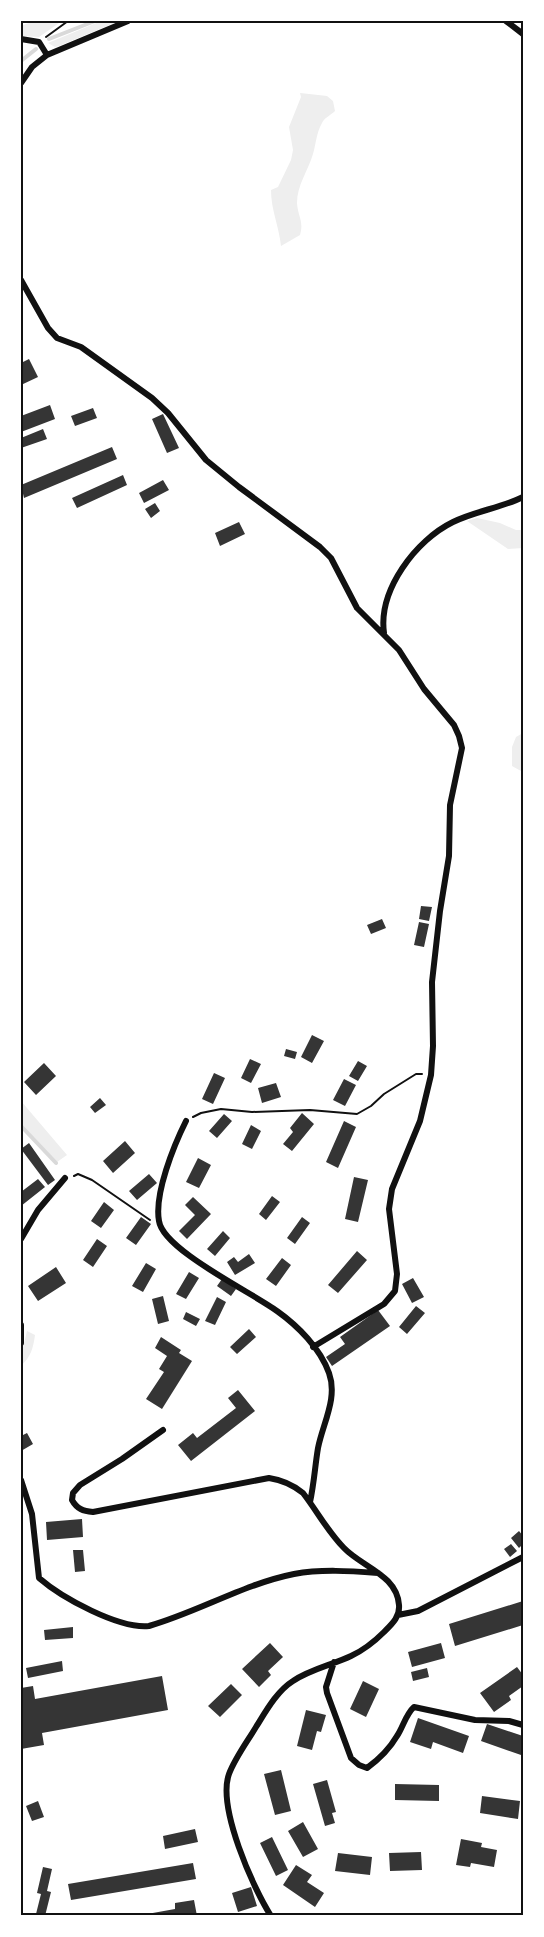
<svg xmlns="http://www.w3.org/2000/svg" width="544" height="1937" font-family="Commissioner,sans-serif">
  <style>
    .green { fill: #eee }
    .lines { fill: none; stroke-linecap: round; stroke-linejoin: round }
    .stream { stroke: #d9d9d9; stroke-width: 4 }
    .building { fill: #353535 }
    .path { stroke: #111; stroke-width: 2 }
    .minor { stroke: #111; stroke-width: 6 }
    .neatline { fill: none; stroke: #111; stroke-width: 2 }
  </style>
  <rect width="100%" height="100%" fill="#fff"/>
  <!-- green -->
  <path class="green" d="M34 21H62L39 37 21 36V26Z
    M101 21H119L59 46 55 47 48 43Z
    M300 93 327 96 333 101 335 111C331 115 324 118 322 123 316 134 316 144 313 154 308 171 297 185 297 203 298 217 304 221 300 235L281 246C279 226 271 210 271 190L278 187 291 160 293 150 289 127 301 97Z
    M477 518 500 523 516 530H523V548L508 549 467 521Z
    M523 733V769L521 771 512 766V747L516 737Z
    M21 1101 67 1155 57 1162 21 1124Z
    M27 1331 35 1335C33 1349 31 1356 21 1366V1356Z"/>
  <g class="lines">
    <!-- stream -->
    <path class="stream" d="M49 39 95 21
      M21 61 36 49
      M21 1126 56 1163"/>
  </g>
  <!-- building -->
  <path class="building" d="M29 359 38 377 21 385V363Z
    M50 405 55 419 21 432V416Z
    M93 408 97 418 75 426 71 416Z
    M163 414 179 448 167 453 152 419Z
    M43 429 47 439 21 448V438Z
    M112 447 117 459 24 498 21 485Z
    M123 475 127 485 77 508 72 498Z
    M163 480 169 490 144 503 139 493Z
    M155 503 160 511 151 518 145 509Z
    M239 522 245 534 220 546 215 533Z
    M421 906 432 907 429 921 419 919Z
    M382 919 386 928 371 934 367 925Z
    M419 922 429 924 424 947 414 945Z
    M312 1035 324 1041 312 1063 301 1057Z
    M286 1049 297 1052 295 1059 284 1056Z
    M250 1059 261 1064 251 1083 241 1078Z
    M358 1061 367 1066 358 1081 349 1076Z
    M44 1063 56 1076 36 1095 24 1082Z
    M214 1073 225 1078 213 1104 202 1099Z
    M344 1079 356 1085 345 1106 333 1100Z
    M276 1083 281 1097 262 1103 258 1088Z
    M100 1098 106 1105 95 1113 90 1107Z
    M302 1113 314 1124 292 1151 283 1144 293 1132 290 1128Z
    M224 1114 232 1121 217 1138 209 1131Z
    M344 1121 356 1127 338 1168 326 1162Z
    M251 1125 261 1131 252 1149 242 1144Z
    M125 1141 135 1153 113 1173 103 1161Z
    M29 1143 55 1180 48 1185 21 1149Z
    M198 1158 211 1165 199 1188 186 1182Z
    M149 1174 157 1183 137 1200 129 1191Z
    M354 1177 368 1180 358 1222 345 1219Z
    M38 1179 45 1187 21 1206V1192Z
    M272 1196 280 1202 266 1220 259 1214Z
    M193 1197 211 1214 187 1239 179 1231 195 1215 185 1205Z
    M104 1202 114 1210 101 1228 91 1221Z
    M141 1217 151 1224 136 1245 126 1238Z
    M302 1217 310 1223 295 1244 287 1238Z
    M223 1231 230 1238 215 1256 207 1249Z
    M97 1239 107 1246 93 1267 83 1260Z
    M357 1251 367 1260 338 1293 328 1285Z
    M249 1254 255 1263 235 1275 227 1262 234 1257 238 1262Z
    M282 1258 291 1265 276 1286 266 1279Z
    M146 1263 156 1269 143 1292 132 1286Z
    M56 1267 66 1283 38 1301 28 1286Z
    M189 1272 199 1278 186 1299 176 1294Z
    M413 1278 424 1297 412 1303 402 1284Z
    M222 1279 236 1289 231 1296 217 1286Z
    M163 1296 169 1321 158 1324 152 1299Z
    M217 1297 226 1302 215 1325 205 1321Z
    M416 1306 425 1313 407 1334 399 1327Z
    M378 1310 390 1326 332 1366 326 1357 345 1344 340 1337Z
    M186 1312 200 1319 196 1326 183 1319Z
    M249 1329 256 1337 237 1354 230 1347Z
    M161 1337 181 1350 179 1353 192 1361 162 1409 146 1399 164 1372 159 1369 167 1356 155 1348Z
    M238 1390 255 1411 191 1461 178 1445 193 1433 197 1438 236 1408 228 1398Z
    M27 1433 33 1444 21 1451V1436Z
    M82 1519 83 1537 47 1540 46 1522Z
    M519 1531 523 1536V1544L519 1548 511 1538Z
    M511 1544 517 1551 510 1557 504 1549Z
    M73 1550H83L85 1571 75 1572Z
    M523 1601V1625L455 1646 449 1624Z
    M73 1627V1638L45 1640 44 1630Z
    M270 1643 283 1657 268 1671 271 1675 259 1687 242 1669Z
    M441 1643 445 1658 412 1667 408 1652Z
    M62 1661 63 1671 28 1678 26 1668Z
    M517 1667 523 1675V1686L509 1696 511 1700 494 1712 480 1693Z
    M427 1668 429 1677 413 1681 411 1672Z
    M162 1676 168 1710 42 1733 44 1745 21 1749V1688L33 1686 35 1699Z
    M363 1681 379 1689 366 1717 350 1709Z
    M231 1684 242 1695 220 1717 208 1706Z
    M306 1710 326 1715 321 1732 317 1731 312 1750 297 1746Z
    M418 1718 469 1736 463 1753 433 1742 431 1749 410 1742Z
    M487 1724 523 1736 521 1755 481 1741Z
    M281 1770 291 1811 275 1815 264 1774Z
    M327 1780 336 1812 332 1813 335 1823 325 1826 313 1784Z
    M395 1784 439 1785V1801L395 1800Z
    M482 1796 520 1801 518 1819 480 1813Z
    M38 1801 44 1817 32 1821 26 1806Z
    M303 1822 318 1849 303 1857 288 1831Z
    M195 1829 198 1842 165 1849 163 1836Z
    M272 1837 288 1870 276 1876 260 1843Z
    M461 1839 482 1843 481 1847 497 1850 494 1867 471 1863 470 1867 456 1865Z
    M421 1852 422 1870 390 1871 389 1853Z
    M338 1853 372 1857 370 1875 335 1871Z
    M193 1863 196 1879 71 1900 68 1884Z
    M296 1865 312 1875 307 1882 324 1893 315 1907 283 1885Z
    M43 1867 52 1869 47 1891 51 1892 45 1916 36 1914 41 1894 37 1893Z
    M251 1887 257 1906 238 1912 232 1893Z
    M194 1900 197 1916H136L175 1909V1903Z"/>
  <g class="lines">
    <!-- path -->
    <path class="path" d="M46 37 68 21
      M193 1117 201 1113 221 1109 252 1112 310 1110 357 1114 371 1106 384 1094 416 1074H422
      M74 1176 78 1174 92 1180 150 1220"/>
    <!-- minor -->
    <path class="minor" d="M506 21 523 34
      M21 39 39 42 47 55
      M21 83 32 67 47 55 128 21
      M21 280 48 328 57 338 81 347 152 398 168 413 206 460 239 487 320 547 331 558 357 608 399 650 424 689 454 725 459 736 462 748 450 805 449 856 440 911 432 982 433 1046 431 1075 420 1121 392 1189 389 1209 397 1274 395 1291 384 1304 313 1347
      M384 633C378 590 416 540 453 522 475 511 501 508 523 497
      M186 1121C174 1145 154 1194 159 1221 163 1250 253 1293 277 1311 298 1326 320 1348 329 1373 338 1398 323 1423 318 1448 315 1466 314 1484 310 1502
      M21 1239 38 1210 65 1178
      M21 1325V1343
      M163 1430 122 1459 80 1485 73 1493 72 1500C77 1509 83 1511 93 1512L269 1478C282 1480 292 1484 303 1493 317 1511 328 1532 344 1548 362 1567 397 1575 399 1605 400 1617 392 1624 384 1632 375 1641 364 1650 351 1656 332 1665 311 1669 293 1681 277 1691 266 1711 256 1727 247 1742 235 1758 229 1774 217 1807 253 1888 271 1916
      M21 1480 32 1514 39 1578C62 1598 119 1629 149 1626 198 1612 244 1584 294 1574 321 1569 350 1571 378 1573
      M398 1615 418 1611 523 1557
      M334 1662 326 1687 327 1693 351 1758 359 1765 367 1768C378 1760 390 1748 397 1736 403 1727 406 1714 414 1707L475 1720 509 1721 523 1725"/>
  </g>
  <!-- border -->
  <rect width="544" height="1937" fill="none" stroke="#ffffff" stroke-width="45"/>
  <rect x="22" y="22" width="500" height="1892" class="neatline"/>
</svg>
